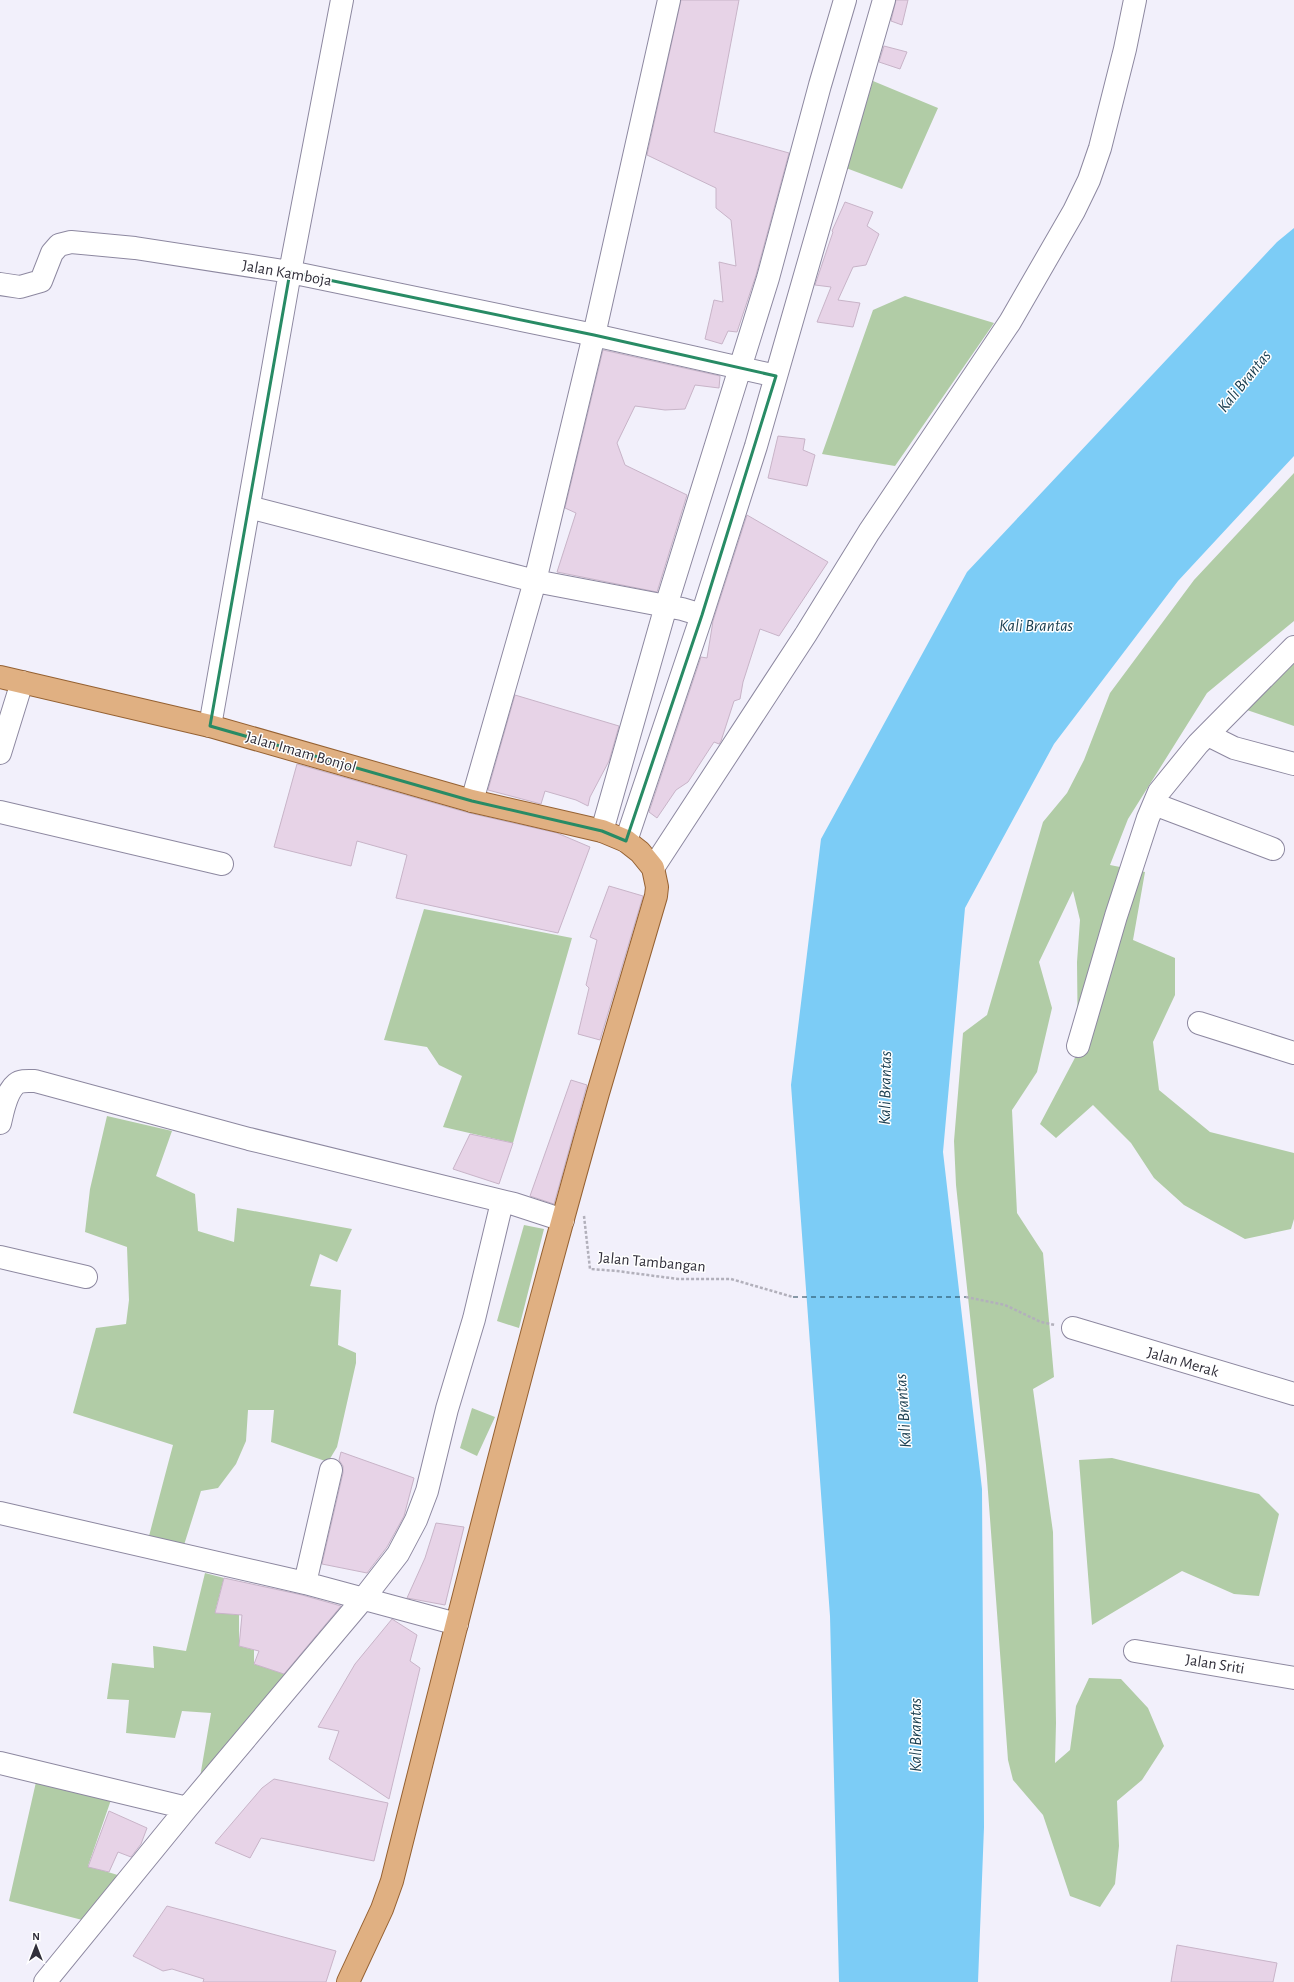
<svg xmlns="http://www.w3.org/2000/svg" width="1294" height="1982" font-family="'Alegreya Sans',sans-serif">
  <style>
    .green { fill: #b1cca6 }
    .water { fill: #7cccf6 }
    .lines { fill: none; stroke-linecap: round; stroke-linejoin: round }
    .ferry { stroke: #1c4052; stroke-width: 1; stroke-dasharray: 5 4; stroke-linecap: butt }
    .building { fill: #e7d3e7; stroke: #c8b4c8 }
    .minor-casing { stroke: #8d88a0; stroke-width: 24 }
    .major-casing { stroke: #956132; stroke-width: 24 }
    .path { stroke: #b2b0bb; stroke-width: 2.5; stroke-dasharray: 3 2; stroke-linecap: butt }
    .minor { stroke: #fff; stroke-width: 22 }
    .major { stroke: #e0b082; stroke-width: 22 }
    .marked { fill: none; stroke: #288b65; stroke-width: 3; stroke-linejoin: round }
    .labels { text-anchor: middle; dominant-baseline: central; stroke-width: 3; stroke-linejoin: round; paint-order: stroke }
    .street-label { font-size: 16px; fill: #312f3a; stroke: #fff }
    .water-label { font-size: 17px; font-style: italic; fill: #1c4052; stroke: #fff }
  </style>
  <rect width="100%" height="100%" fill="#f2f0fb"/>
  <!-- green -->
  <path class="green" d="M873 81 938 108 902 189 846 168Z
    M905 296 994 323 895 466 822 454 873 310Z
    M1294 473V621L1207 693 1128 819 1110 865 1145 872 1133 940 1175 958V995L1153 1042 1159 1090 1210 1132 1294 1153V1219L1291 1229 1245 1239 1184 1205 1154 1178 1131 1143 1093 1105 1056 1138 1040 1124 1078 1052 1077 962 1080 920 1073 891 1039 962 1052 1008 1037 1072 1012 1110 1017 1213 1043 1253 1054 1377 1033 1389 1053 1532 1056 1723 1055 1763 1070 1750 1076 1706 1089 1678 1121 1679 1148 1708 1164 1746 1142 1780 1117 1801 1119 1846 1115 1884 1100 1907 1070 1896 1043 1815 1013 1780 1008 1760 986 1465 956 1185 954 1141 963 1033 987 1015 1043 822 1067 793 1084 760 1110 693 1194 580Z
    M1294 660V726L1244 709Z
    M424 909 572 938 513 1143 443 1127 462 1076 439 1065 427 1047 384 1040Z
    M107 1116 172 1131 156 1176 195 1194 198 1231 234 1242 237 1208 352 1229 337 1262 320 1254 310 1286 341 1290 338 1345 356 1353V1363L337 1447 328 1462 271 1442 274 1410H248L246 1441 236 1464 218 1488 201 1491 184 1545 149 1536 173 1445 73 1413 96 1328 126 1324 129 1300 127 1247 85 1232 90 1189Z
    M524 1225 544 1229 519 1328 497 1321Z
    M472 1408 495 1417 477 1456 460 1448Z
    M1112 1458 1259 1494 1279 1514 1259 1596 1234 1594 1182 1571 1092 1625 1079 1460Z
    M205 1573 224 1578 215 1612 239 1615V1646L254 1650V1664L289 1675 199 1783 211 1713 182 1711 175 1738 126 1733 129 1700 107 1699 112 1663 154 1668 153 1646 186 1651Z
    M36 1782 112 1797 88 1866 121 1876 90 1922 9 1901Z"/>
  <!-- water -->
  <path class="water" d="M1294 228V456L1178 581 1054 744 965 908 943 1152 982 1489 984 1827 978 1982H839L830 1616 791 1085 821 839 967 572 1277 242Z"/>
  <g class="lines">
    <!-- ferry -->
    <path class="ferry" d="M793 1297H966"/>
  </g>
  <!-- building -->
  <path class="building" d="M681 0H739L714 132 789 153 756 275 737 332 728 331 722 344 705 339 714 300 723 302 719 262 736 266 731 220 716 208V188L647 155Z
    M896 0H908L902 25 891 21Z
    M884 46 907 52 900 69 879 62Z
    M845 202 873 212 867 226 879 234 866 265 853 267 838 300 860 303 853 327 817 322 831 287 815 285 833 232 832 231Z
    M603 350 720 376 719 388 695 385 685 409 665 410 635 406 617 443 625 465 687 495 657 592 557 572 576 513 565 508Z
    M778 436 805 439 803 450 815 455 807 486 768 478Z
    M747 515 828 562 779 636 760 629 743 682 740 699 734 701 721 741 719 744 714 742 688 782 676 790 657 818 649 812 701 657 707 658 713 621Z
    M515 695 619 726 609 761 590 797 588 806 576 800 545 791 541 804 488 790Z
    M297 764 469 813 557 833 590 847 558 933 396 898 407 855 357 841 351 866 274 847Z
    M609 886 643 896 600 1040 578 1034 589 988 586 985 597 940 590 937Z
    M571 1080 587 1085 554 1204 530 1196Z
    M470 1134 513 1143 499 1184 453 1169Z
    M341 1452 414 1478 404 1516 387 1547 367 1573 322 1564 343 1473V1466L339 1460Z
    M436 1523 464 1527 445 1605 407 1598 425 1558Z
    M224 1578 302 1595 341 1606 284 1674 254 1664 259 1651 239 1646 242 1615 215 1613Z
    M392 1619 417 1635 410 1661 420 1668 389 1799 329 1759 339 1731 318 1727 355 1664Z
    M274 1779 388 1803 374 1861 261 1838 250 1858 215 1843 262 1788Z
    M109 1811 147 1828 141 1844 131 1857 118 1852 109 1872 88 1867Z
    M167 1906 336 1951 326 1982H203L204 1979 172 1969 163 1971 133 1956Z
    M1177 1945 1277 1963 1273 1982H1171Z"/>
  <g class="lines">
    <defs>
      <path id="minor" d="M0 284 20 287 41 281 52 253 59 245 71 242 135 248 290 272 594 335 776 376
        M249 507 535 581 682 609 702 615
        M210 726 290 272 342 0
        M1208 735 1234 748 1294 764
        M0 753 22 682
        M472 801 535 581 594 335 669 0
        M1154 804 1273 849
        M0 812 222 864
        M602 831 666 606 768 278 820 85 845 0
        M626 841 702 615 756 446 884 0
        M653 868 806 634 869 532 1010 322 1074 211 1089 180 1100 148 1125 49 1135 0
        M1199 1023 1294 1053
        M1078 1046 1116 916 1148 818 1159 792 1198 744 1294 647
        M0 1123C3 1111 6 1092 16 1084 21 1080 29 1081 35 1081L249 1139 514 1204 563 1220
        M0 1257 86 1277
        M1073 1328 1294 1394
        M0 1513 305 1583 457 1624
        M305 1583 331 1470
        M1135 1651 1294 1678
        M0 1763 187 1808
        M45 1982 187 1808 363 1599 398 1554 416 1520 427 1491 447 1409 474 1319 502 1202"/>
      <path id="major" d="M0 677 210 726 472 801 602 831 626 841 640 852 653 868 657 887 656 896C637 962 617 1027 598 1093 524 1354 458 1618 392 1881L382 1909 348 1982"/>
    </defs>
    <!-- minor casing -->
    <use href="#minor" class="minor-casing"/>
    <!-- major casing -->
    <use href="#major" class="major-casing"/>
    <!-- path -->
    <path class="path" d="M584 1216 590 1269 617 1271 678 1279H731L793 1297
      M966 1297 1005 1305 1041 1322 1055 1325"/>
    <!-- minor -->
    <use href="#minor" class="minor"/>
    <!-- major -->
    <use href="#major" class="major"/>
  </g>
  <!-- marked area -->
  <path class="marked" d="M290 272 594 335 776 376 702 615 626 841 602 831 472 801 210 726Z"/>
  <g class="labels">
    <!-- street labels -->
    <g class="street-label">
      <text transform="translate(287 273) rotate(10)">Jalan Kamboja</text>
      <text transform="translate(301 752) rotate(16)">Jalan Imam Bonjol</text>
      <text transform="translate(652 1262) rotate(5)">Jalan Tambangan</text>
      <text transform="translate(1183 1362) rotate(16)">Jalan Merak</text>
      <text transform="translate(1215 1664) rotate(9)">Jalan Sriti</text>
    </g>
    <!-- water labels -->
    <g class="water-label">
      <text transform="translate(1244 381) rotate(-51)">Kali Brantas</text>
      <text x="1036" y="625">Kali Brantas</text>
      <text transform="translate(885 1088) rotate(-89)">Kali Brantas</text>
      <text transform="translate(903 1411) rotate(-94)">Kali Brantas</text>
      <text transform="translate(915 1735) rotate(-90)">Kali Brantas</text>
    </g>
  </g>
  <!-- north arrow -->
  <g transform="translate(36 1946)" stroke="#ffffff" stroke-width="3" paint-order="stroke">
  <path d="M0-3L7 15L0 10L-7 15Z" fill="#312f3a"/>
  <text y="-6" font-size="11" font-weight="bold" text-anchor="middle" fill="#312f3a">N</text>
  </g>
</svg>
